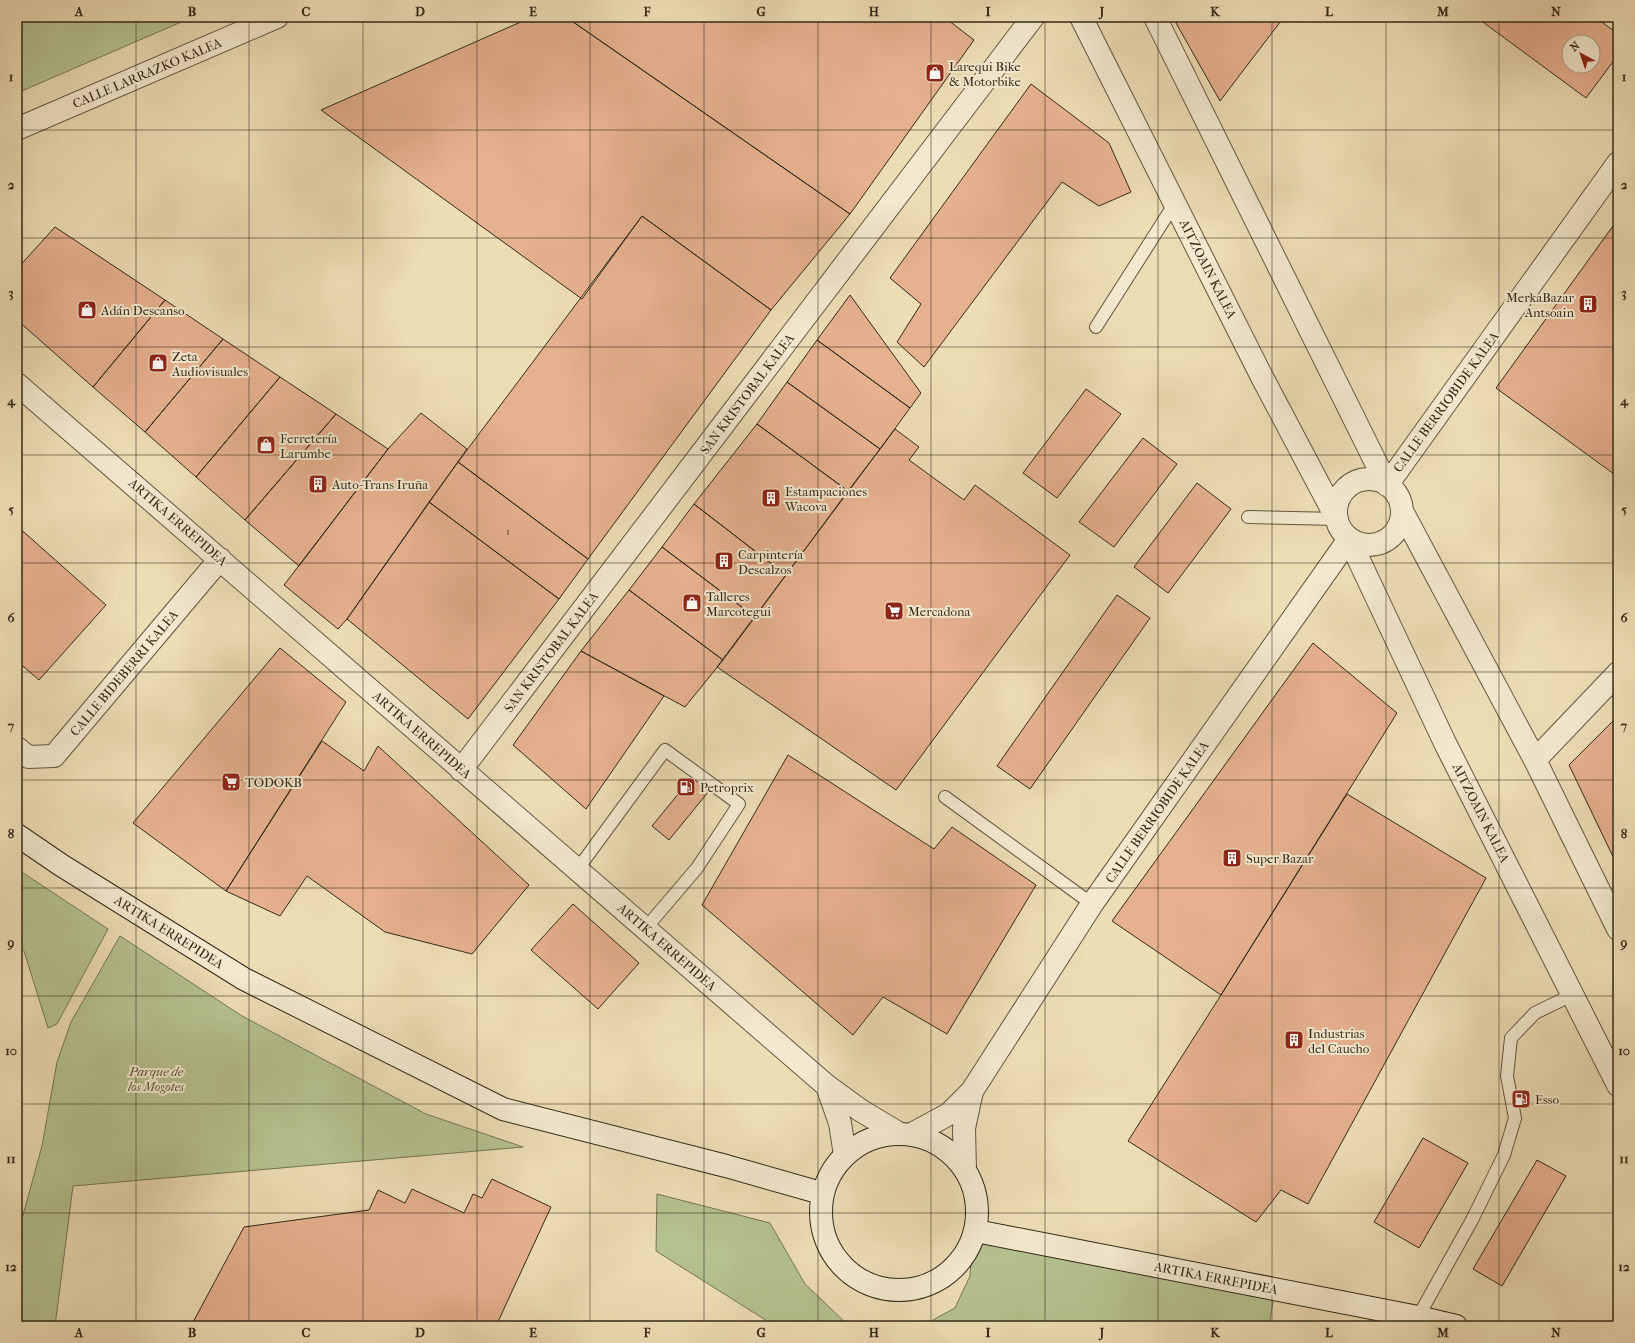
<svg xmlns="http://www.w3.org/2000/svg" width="1635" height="1343" font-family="'IM FELL French Canon',serif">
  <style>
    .green { fill: #b5c290; stroke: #747554 }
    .building { fill: #e6b18f; stroke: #342819; fill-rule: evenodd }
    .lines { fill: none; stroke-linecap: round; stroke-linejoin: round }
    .lane-casing { stroke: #625540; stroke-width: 14 }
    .street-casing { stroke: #625540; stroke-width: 24 }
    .secondary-casing { stroke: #342819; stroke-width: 24 }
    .lane { stroke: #f3e9cf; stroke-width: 12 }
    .street { stroke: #f3e9cf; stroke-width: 22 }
    .secondary { stroke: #f3e9cf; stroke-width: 22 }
    .grid { fill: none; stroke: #342819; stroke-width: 1; stroke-opacity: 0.55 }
    .labels { text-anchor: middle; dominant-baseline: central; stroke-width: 4; stroke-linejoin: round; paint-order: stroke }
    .number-label { font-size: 11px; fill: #604a36 }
    .poi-label { font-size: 13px; fill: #342819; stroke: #f3e9cf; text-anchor: start }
    .street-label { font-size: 13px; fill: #342819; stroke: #f3e9cf }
    .park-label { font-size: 13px; font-style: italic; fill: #544e37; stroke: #f3e9cf }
    .neatline { fill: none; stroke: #342819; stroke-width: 1.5 }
    .grid-label { font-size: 13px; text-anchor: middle; font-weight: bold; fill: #342819 }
  </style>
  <rect width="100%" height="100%" fill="#edddb5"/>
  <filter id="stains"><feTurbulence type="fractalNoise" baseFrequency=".005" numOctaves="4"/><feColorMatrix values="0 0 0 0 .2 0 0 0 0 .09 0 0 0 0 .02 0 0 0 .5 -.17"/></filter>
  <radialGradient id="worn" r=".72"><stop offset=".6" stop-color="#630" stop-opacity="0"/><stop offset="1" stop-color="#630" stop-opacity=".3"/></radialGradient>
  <!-- green -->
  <path class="green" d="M17 17H193L17 93Z
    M17 869 108 929 57 1024 48 1028 24 951 17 943Z
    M120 936 242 1016 426 1114 523 1147 73 1186 55 1326H17V1237L42 1146 57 1062 71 1022Z
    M657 1194 770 1223 805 1284 848 1325 854 1326H775L656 1251Z
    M973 1230 1275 1290 1269 1326H922L955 1308 970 1276Z"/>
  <!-- building -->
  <path class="building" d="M532 17H566L850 214 771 310 642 216 582 299 321 110Z
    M566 17H944L974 40 850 214Z
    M1181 17H1284L1220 101 1176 23Z
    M1476 17H1595L1618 34V55L1586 98ZM1569 42H1593V66H1569Z
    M1031 84 1109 143 1131 192 1099 206 1062 182 924 367 897 342 921 304 890 278Z
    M642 216 771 310 588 559 458 462Z
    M1618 219V477L1496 388Z
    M55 227 165 300 93 387 17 320V269Z
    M850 295 921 393 910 408 817 340Z
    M165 300 223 339 145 432 93 387Z
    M223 339 280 377 196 477 145 432Z
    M817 340 910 408 880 449 787 382Z
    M280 377 336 414 245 520 196 477Z
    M787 382 880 449 848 491 757 424Z
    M1086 389 1121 414 1057 498 1023 473Z
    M421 413 467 449 347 619 338 629 284 585 388 449Z
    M336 414 388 449 299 566 245 520Z
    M757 424 848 491 786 575 694 504Z
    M895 429 919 447 909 460 964 500 975 485 1070 555 896 790 717 667Z
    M1143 438 1177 464 1114 547 1079 522Z
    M458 462 588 559 559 599 429 502Z
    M1197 483 1231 509 1168 593 1134 567Z
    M429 502 559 599 468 719 347 619Z
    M694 504 786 575 755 617 662 547Z
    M17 526 106 605 39 680 17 661Z
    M662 547 755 617 723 660 629 590Z
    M629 590 723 660 685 707 581 651Z
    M1117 595 1150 618 1030 789 997 766Z
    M1313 643 1397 713 1221 995 1112 921Z
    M280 648 346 702 226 891 133 823Z
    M581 651 664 696 586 809 513 745Z
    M1618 716V867L1569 765Z
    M322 741 364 771 378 746 529 885 472 954 385 932 307 876 280 916 226 891Z
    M788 755 934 849 952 827 1036 885 947 1034 883 997 853 1035 702 905Z
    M692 777 709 791 669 840 652 826Z
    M1347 794 1486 878 1308 1204 1281 1190 1256 1222 1128 1141 1221 995Z
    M573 904 639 963 598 1009 531 950Z
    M1423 1138 1468 1163 1419 1248 1374 1222Z
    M1537 1160 1566 1176 1502 1286 1473 1269Z
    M492 1179 551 1207 496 1326H191L244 1227 369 1210 378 1190 405 1203 412 1189 464 1213 473 1194 482 1198Z"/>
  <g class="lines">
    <defs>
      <path id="lane" d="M1096 327 1175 203
        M1248 517 1337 519
        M945 797 1092 904
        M577 870 665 750 739 804 697 868 645 929
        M1418 1317 1472 1220 1504 1155 1515 1118 1507 1076 1511 1038 1535 1013 1572 995"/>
      <path id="street" d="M1081 17 1262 377 1337 519
        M1155 17 1387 485 1618 163
        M17 129 277 17
        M17 384 827 1086 860 1110 900 1134
        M1336 512a33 33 0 1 1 66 0a33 33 0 1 1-66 0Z
        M1402 511 1535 760 1618 929
        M17 748 28 757 54 756 220 559
        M1535 760 1618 673
        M461 770 1033 17
        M827 1086 840 1123 845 1155
        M912 1134 949 1114 972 1091 1092 904 1349 539 1445 743 1618 1085
        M965 1170 964 1128 972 1091"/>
      <path id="secondary" d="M17 835 61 865 244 979 503 1109 726 1166 821 1193
        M821 1212a78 78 0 1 1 156 0a78 78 0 1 1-156 0Z
        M976 1231 1418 1317 1456 1326"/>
    </defs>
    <!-- lane casing -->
    <use href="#lane" class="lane-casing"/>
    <!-- street casing -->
    <use href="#street" class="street-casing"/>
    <!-- secondary casing -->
    <use href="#secondary" class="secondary-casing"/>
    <!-- lane -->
    <use href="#lane" class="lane"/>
    <!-- street -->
    <use href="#street" class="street"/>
    <!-- secondary -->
    <use href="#secondary" class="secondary"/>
  </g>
  <!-- grid -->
  <path class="grid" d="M136 17V1326M249 17V1326M363 17V1326M477 17V1326M590 17V1326M704 17V1326M818 17V1326M931 17V1326M1045 17V1326M1158 17V1326M1272 17V1326M1386 17V1326M1499 17V1326M17 130H1618M17 238H1618M17 347H1618M17 455H1618M17 563H1618M17 672H1618M17 780H1618M17 888H1618M17 996H1618M17 1104H1618M17 1213H1618"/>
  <!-- icons -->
  <defs>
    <symbol id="shop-square" viewBox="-11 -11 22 22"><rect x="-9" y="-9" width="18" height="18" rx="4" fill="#8f2418" stroke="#f3e9cf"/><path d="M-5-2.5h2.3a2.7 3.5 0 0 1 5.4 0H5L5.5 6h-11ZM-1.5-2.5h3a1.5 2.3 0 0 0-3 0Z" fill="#fff"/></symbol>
    <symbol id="building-square" viewBox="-11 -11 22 22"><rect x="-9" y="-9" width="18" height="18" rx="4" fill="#8f2418" stroke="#f3e9cf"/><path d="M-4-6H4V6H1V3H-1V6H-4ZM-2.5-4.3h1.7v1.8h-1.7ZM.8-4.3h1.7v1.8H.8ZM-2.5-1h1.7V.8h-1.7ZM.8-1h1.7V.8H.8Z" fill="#fff"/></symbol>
    <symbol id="supermarket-square" viewBox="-11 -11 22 22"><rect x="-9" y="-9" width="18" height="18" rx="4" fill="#8f2418" stroke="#f3e9cf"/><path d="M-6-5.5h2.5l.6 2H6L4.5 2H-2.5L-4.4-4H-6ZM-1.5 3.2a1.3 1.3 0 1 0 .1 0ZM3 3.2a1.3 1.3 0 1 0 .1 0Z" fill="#fff"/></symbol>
    <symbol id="fuel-square" viewBox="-11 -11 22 22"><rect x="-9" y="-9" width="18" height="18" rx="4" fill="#8f2418" stroke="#f3e9cf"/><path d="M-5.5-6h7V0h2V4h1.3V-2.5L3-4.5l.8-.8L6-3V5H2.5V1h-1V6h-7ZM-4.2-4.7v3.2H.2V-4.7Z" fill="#fff"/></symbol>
  </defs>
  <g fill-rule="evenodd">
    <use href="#shop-square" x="924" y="62" width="22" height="22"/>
    <use href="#building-square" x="1577" y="293" width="22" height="22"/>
    <use href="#shop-square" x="76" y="299" width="22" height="22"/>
    <use href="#shop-square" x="147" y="352" width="22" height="22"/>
    <use href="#shop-square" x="255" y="434" width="22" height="22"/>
    <use href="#building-square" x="307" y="473" width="22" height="22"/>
    <use href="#building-square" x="760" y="487" width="22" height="22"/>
    <use href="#building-square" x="713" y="550" width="22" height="22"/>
    <use href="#shop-square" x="681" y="592" width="22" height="22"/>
    <use href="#supermarket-square" x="883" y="600" width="22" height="22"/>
    <use href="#supermarket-square" x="220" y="771" width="22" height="22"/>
    <use href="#fuel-square" x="675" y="776" width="22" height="22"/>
    <use href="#building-square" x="1221" y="847" width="22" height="22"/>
    <use href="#building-square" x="1283" y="1029" width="22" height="22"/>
    <use href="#fuel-square" x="1510" y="1088" width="22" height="22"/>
  </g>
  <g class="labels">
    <!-- number labels -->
    <g class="number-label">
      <text x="508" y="531">1</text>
    </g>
    <!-- poi labels -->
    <g class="poi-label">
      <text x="949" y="66">Larequi Bike<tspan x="949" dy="15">&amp; Motorbike</tspan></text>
      <text x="1574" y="297" text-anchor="end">MerkaBazar<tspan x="1574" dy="15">Antsoain</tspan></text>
      <text x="101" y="310">Adán Descanso</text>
      <text x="172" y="356">Zeta<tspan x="172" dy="15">Audiovisuales</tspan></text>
      <text x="280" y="438">Ferretería<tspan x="280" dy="15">Larumbe</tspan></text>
      <text x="332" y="484">Auto-Trans Iruña</text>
      <text x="785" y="491">Estampaciones<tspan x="785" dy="15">Wacova</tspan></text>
      <text x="738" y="554">Carpintería<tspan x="738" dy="15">Descalzos</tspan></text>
      <text x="706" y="596">Talleres<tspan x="706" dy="15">Marcotegui</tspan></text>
      <text x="908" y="611">Mercadona</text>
      <text x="245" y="782">TODOKB</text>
      <text x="700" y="787">Petroprix</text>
      <text x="1246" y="858">Super Bazar</text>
      <text x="1308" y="1033">Industrias<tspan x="1308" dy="15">del Caucho</tspan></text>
      <text x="1535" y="1099">Esso</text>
    </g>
    <!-- street labels -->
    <g class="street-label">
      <text transform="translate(147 73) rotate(-23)">CALLE LARRAZKO KALEA</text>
      <text transform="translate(1208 269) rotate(63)">AITZOAIN KALEA</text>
      <text transform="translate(747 394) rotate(-53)">SAN KRISTOBAL KALEA</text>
      <text transform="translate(1446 402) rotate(-54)">CALLE BERRIOBIDE KALEA</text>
      <text transform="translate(178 522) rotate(41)">ARTIKA ERREPIDEA</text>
      <text transform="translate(551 652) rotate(-53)">SAN KRISTOBAL KALEA</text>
      <text transform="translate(124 673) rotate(-50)">CALLE BIDEBERRI KALEA</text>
      <text transform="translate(422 735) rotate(41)">ARTIKA ERREPIDEA</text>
      <text transform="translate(1157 812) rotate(-55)">CALLE BERRIOBIDE KALEA</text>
      <text transform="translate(1481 813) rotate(63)">AITZOAIN KALEA</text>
      <text transform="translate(169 932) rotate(32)">ARTIKA ERREPIDEA</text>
      <text transform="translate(667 947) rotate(41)">ARTIKA ERREPIDEA</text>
      <text transform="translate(1216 1278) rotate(11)">ARTIKA ERREPIDEA</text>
    </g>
    <!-- park labels -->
    <g class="park-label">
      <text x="156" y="1071">Parque de<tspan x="156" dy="15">los Mogotes</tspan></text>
    </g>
  </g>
  <!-- margin -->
  <rect width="1635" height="1343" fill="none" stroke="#edddb5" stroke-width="44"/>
  <!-- north arrow -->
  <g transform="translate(1581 54) rotate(320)"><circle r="19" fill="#f3e9cf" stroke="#a79c86"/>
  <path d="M0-3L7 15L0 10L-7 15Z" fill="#8f2418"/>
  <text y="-6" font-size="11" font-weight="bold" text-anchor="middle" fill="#342819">N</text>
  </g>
  <rect x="22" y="22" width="1591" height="1299" class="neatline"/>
  <g class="grid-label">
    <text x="79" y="16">A</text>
    <text x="192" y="16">B</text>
    <text x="306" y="16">C</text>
    <text x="420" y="16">D</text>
    <text x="533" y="16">E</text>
    <text x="647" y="16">F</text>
    <text x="761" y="16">G</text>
    <text x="874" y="16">H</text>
    <text x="988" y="16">I</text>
    <text x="1102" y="16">J</text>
    <text x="1215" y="16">K</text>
    <text x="1329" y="16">L</text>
    <text x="1443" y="16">M</text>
    <text x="1556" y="16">N</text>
    <text x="11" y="81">1</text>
    <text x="1624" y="81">1</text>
    <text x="11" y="189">2</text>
    <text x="1624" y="189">2</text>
    <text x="11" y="297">3</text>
    <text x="1624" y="297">3</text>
    <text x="11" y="405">4</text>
    <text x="1624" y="405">4</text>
    <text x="11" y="514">5</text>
    <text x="1624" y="514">5</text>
    <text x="11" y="622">6</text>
    <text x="1624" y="622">6</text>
    <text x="11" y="730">7</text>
    <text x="1624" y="730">7</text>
    <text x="11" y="838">8</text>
    <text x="1624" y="838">8</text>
    <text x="11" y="947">9</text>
    <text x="1624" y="947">9</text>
    <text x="11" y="1055">10</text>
    <text x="1624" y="1055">10</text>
    <text x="11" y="1163">11</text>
    <text x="1624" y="1163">11</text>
    <text x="11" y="1271">12</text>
    <text x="1624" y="1271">12</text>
    <text x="79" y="1337">A</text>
    <text x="192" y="1337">B</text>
    <text x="306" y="1337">C</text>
    <text x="420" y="1337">D</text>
    <text x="533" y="1337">E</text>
    <text x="647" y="1337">F</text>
    <text x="761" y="1337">G</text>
    <text x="874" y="1337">H</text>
    <text x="988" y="1337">I</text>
    <text x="1102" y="1337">J</text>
    <text x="1215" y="1337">K</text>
    <text x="1329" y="1337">L</text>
    <text x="1443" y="1337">M</text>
    <text x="1556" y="1337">N</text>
  </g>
  <rect width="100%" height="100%" filter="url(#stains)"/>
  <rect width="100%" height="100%" fill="url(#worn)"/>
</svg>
